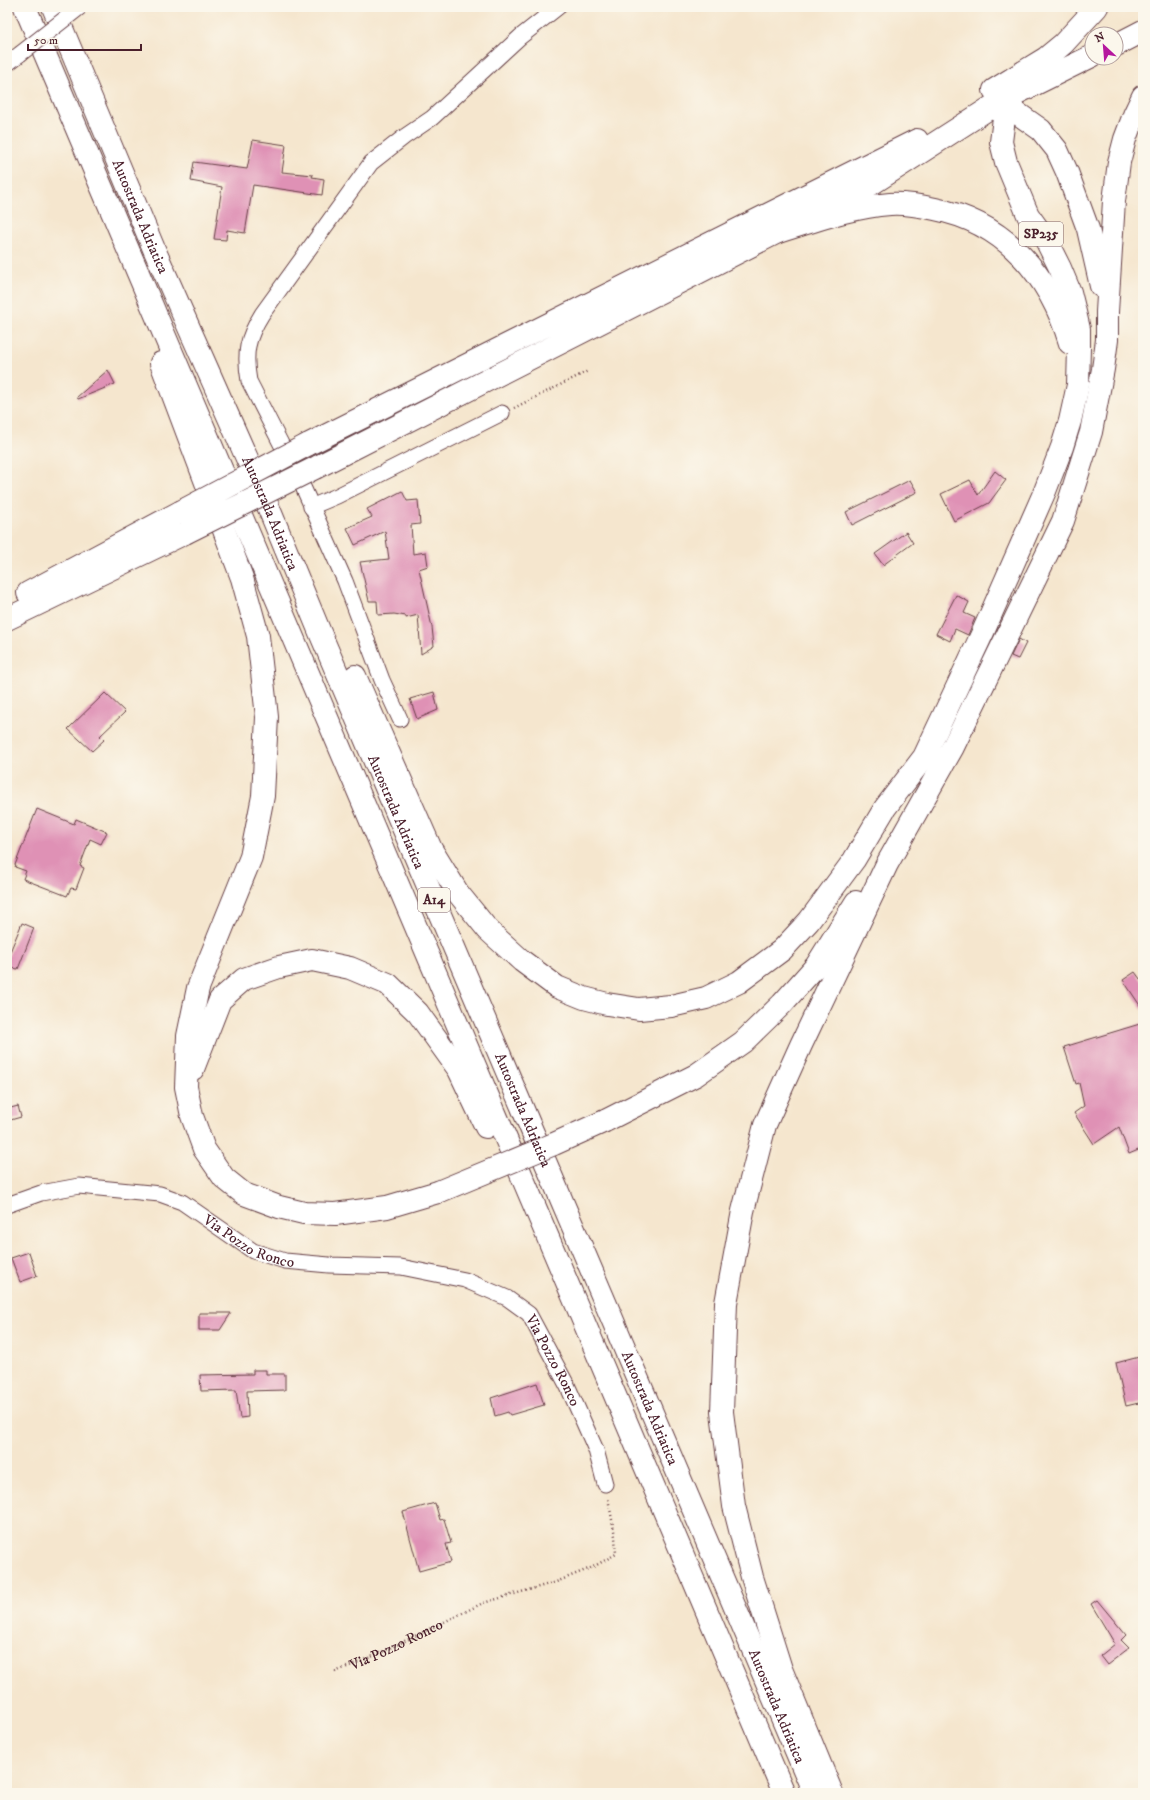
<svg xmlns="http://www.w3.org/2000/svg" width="1150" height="1800" font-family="'IM FELL DW Pica',serif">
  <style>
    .building { fill: #df91b5 }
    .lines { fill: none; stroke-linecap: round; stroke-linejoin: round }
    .street-casing { stroke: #643d43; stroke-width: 17 }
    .secondary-casing { stroke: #643d43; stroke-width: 24 }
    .highway-casing { stroke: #643d43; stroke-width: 24 }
    .path { stroke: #643d43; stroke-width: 2.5; stroke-dasharray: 1 3; stroke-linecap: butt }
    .street { stroke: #fff; stroke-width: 15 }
    .secondary { stroke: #fff; stroke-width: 22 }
    .highway { stroke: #fff; stroke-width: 22 }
    .street-bridge-casing { stroke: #643d43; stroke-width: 17; stroke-linecap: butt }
    .secondary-bridge-casing { stroke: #643d43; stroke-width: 24; stroke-linecap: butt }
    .highway-bridge-casing { stroke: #643d43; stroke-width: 24; stroke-linecap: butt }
    .street-bridge { stroke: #fff; stroke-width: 15 }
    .secondary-bridge { stroke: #fff; stroke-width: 22 }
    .highway-bridge { stroke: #fff; stroke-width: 22 }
    .labels { text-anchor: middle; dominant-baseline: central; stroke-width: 3; stroke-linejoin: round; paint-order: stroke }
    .shield { fill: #fbf7ec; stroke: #7f6065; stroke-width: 1 }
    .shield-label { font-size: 14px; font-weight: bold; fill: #4a1f2b }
    .street-label { font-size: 15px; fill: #4a1f2b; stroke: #fbf7ec }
  </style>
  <rect width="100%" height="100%" fill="#fbf7ec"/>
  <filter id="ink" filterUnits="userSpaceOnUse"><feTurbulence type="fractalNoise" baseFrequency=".025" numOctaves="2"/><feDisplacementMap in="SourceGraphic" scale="8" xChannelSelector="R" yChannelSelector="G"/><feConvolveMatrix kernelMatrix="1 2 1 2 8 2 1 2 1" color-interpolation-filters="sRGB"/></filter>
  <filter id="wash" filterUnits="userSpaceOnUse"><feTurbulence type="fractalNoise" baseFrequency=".012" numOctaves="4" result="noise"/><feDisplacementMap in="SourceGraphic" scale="16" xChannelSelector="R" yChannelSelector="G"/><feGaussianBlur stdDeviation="0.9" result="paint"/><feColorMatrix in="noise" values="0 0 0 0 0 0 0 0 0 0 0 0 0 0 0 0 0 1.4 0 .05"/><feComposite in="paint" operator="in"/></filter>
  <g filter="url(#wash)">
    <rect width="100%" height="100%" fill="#f5e6ce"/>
    <g id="blocks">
      <!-- building -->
      <path class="building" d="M253 140 286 145 282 172 313 175 312 177 324 179 322 195 253 185 245 233 227 230 226 240 214 239 222 187 191 181 194 162 247 169Z
        M108 370 115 384 78 399 77 397Z
        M995 471 1006 480 989 503 954 521 941 494 970 480 978 495Z
        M910 480 917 492 852 525 846 512Z
        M402 491 407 501 418 500 420 524 411 525 413 554 426 552 428 566 419 569 432 627 434 646 421 654 418 615 406 618V616L394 614 378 615 377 601H369L360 562 389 559 385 531 355 545 347 528 372 517 367 509Z
        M906 532 913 543 883 565 875 554Z
        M956 595 969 602 964 613 975 618 968 635 955 629 950 641 936 634Z
        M1019 639 1026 643 1018 659 1011 656Z
        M434 692 438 710 417 719 410 699Z
        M105 693 125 712 100 736 104 740 92 751 68 729Z
        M37 809 74 824 76 819 107 832 101 844 90 839 80 866 84 868 76 889 71 888 67 896 23 879 26 871 15 867 16 865H15Z
        M22 923 34 928 18 969 7 967V959Z
        M1135 972 1143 983V1010L1123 980Z
        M1143 1023V1148L1129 1154 1119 1127 1094 1144 1074 1113 1084 1106 1079 1083 1076 1084 1064 1047Z
        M18 1106 21 1117 7 1121V1109Z
        M29 1252 37 1276 20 1282 11 1258Z
        M199 1313H231L220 1330H199Z
        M1143 1356V1402L1126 1406 1116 1363Z
        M253 1370H266V1374H285V1390L247 1391 248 1417 240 1418 236 1390 201 1391 200 1375 253 1374Z
        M537 1383 544 1405 510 1415 508 1412 495 1416 491 1398Z
        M435 1503 440 1520 444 1519 451 1543 446 1544 451 1562 419 1571 403 1512Z
        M1097 1600 1126 1635 1121 1640 1129 1648 1107 1665 1100 1656 1115 1644 1091 1604Z"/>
    </g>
  </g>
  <g filter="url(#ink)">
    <use href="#blocks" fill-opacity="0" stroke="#643d43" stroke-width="1"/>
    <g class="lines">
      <defs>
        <g id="street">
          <path d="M7 64 20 54"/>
          <path d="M311 507 337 496 502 413"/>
          <path d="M400 719 382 680 345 581 303 487 249 381C244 353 247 338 262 314L371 163 404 137 432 118 520 37 558 7"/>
          <path id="s2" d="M7 1205 41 1193 79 1186 160 1194 182 1202 253 1251 285 1261 329 1265 401 1267 465 1280 507 1298 529 1314 568 1387 596 1450 605 1484"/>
        </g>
        <path id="secondary" d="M1116 45 1143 31
          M994 90 1046 58 1063 44 1097 7
          M307 445 917 140
          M317 467 870 185 999 102 1092 56
          M28 593 180 512
          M7 619 185 533"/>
        <g id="highway">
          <path d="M25 7 784 1793"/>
          <path id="s3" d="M53 7 154 249 265 499 321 635 814 1793"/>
          <path d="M1003 100 1017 113 1041 130 1057 150 1067 172 1088 229 1101 286"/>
          <path d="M778 232C814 221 851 207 890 204 904 203 921 206 935 209 1006 223 1050 276 1070 343"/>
          <path d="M161 363 242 578 258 636 267 717 263 796 251 857 198 988 188 1036 186 1087 192 1116 204 1149 224 1178 244 1194 279 1207 304 1213 335 1214 387 1207 438 1192"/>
          <path d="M355 676 431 849 458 893 488 930 522 961 557 987 584 998 607 1004 639 1009 671 1006 706 998 739 982 782 950 809 921 854 860 885 808 924 757 983 632 1045 491 1062 447 1070 421 1078 385 1079 348V329L1074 308 1070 292 1060 268 1046 240 1028 215 1006 162 1001 142 1004 118 1003 100"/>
          <path d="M193 1069 220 1000 244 979 279 967 312 960 350 968 388 984 418 1013 459 1070 486 1127"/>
          <path d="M605 1121 696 1075 743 1042 782 1004 816 966 856 902"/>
          <path d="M832 1793 781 1669 752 1577 734 1506 722 1412 726 1303 743 1211 765 1125 801 1045 887 864 953 747 1063 521 1091 432 1103 369 1107 340V312L1114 201 1119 162 1125 139 1134 115 1143 96"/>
        </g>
      </defs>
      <!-- street casing -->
      <use href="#street" class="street-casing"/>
      <!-- secondary casing -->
      <use href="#secondary" class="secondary-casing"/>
      <!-- highway casing -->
      <use href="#highway" class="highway-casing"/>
      <!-- path -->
      <g class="path">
        <path d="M514 408 588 371"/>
        <path id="s1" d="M335 1672 378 1654 483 1603 556 1582 593 1567 616 1554 615 1536 608 1498"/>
      </g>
      <!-- street -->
      <use href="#street" class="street"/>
      <!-- secondary -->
      <use href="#secondary" class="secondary"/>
      <!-- highway -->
      <use href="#highway" class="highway"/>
      <defs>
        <path id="street-bridge" d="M20 54 80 7"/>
        <path id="secondary-bridge" d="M180 512 307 445
          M185 533 317 467"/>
        <path id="highway-bridge" d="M438 1192 554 1144 605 1121"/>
      </defs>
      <!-- street-bridge casing -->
      <use href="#street-bridge" class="street-bridge-casing"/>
      <!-- secondary-bridge casing -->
      <use href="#secondary-bridge" class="secondary-bridge-casing"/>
      <!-- highway-bridge casing -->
      <use href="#highway-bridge" class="highway-bridge-casing"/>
      <!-- street-bridge -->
      <use href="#street-bridge" class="street-bridge"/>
      <!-- secondary-bridge -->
      <use href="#secondary-bridge" class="secondary-bridge"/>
      <!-- highway-bridge -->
      <use href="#highway-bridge" class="highway-bridge"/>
    </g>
  </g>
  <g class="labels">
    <!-- shield labels -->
    <g class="shield">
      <rect x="1019" y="222" width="44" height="24" rx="3"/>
      <rect x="418" y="888" width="32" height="24" rx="3"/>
    </g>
    <g class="shield-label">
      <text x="1041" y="234">SP235</text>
      <text x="434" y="900">A14</text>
    </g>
    <!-- street labels -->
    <g class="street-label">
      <text stroke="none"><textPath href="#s3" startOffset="227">Autostrada Adriatica</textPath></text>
      <text stroke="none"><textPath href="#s3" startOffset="551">Autostrada Adriatica</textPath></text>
      <text stroke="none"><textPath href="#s3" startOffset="875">Autostrada Adriatica</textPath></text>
      <text stroke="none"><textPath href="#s3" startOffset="1199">Autostrada Adriatica</textPath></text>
      <text stroke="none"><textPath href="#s2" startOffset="258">Via Pozzo Ronco</textPath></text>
      <text stroke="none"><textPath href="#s2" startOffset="606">Via Pozzo Ronco</textPath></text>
      <text stroke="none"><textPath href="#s3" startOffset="1523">Autostrada Adriatica</textPath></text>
      <text stroke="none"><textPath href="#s1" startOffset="67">Via Pozzo Ronco</textPath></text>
      <text stroke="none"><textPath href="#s3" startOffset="1847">Autostrada Adriatica</textPath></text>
    </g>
  </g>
  <!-- margin -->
  <rect width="1150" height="1800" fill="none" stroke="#fbf7ec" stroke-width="24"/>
  <!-- north arrow -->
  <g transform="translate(1104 46) rotate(334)"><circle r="19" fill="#fbf7ec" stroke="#b4a19f"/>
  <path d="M0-3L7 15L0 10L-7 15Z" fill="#b5179e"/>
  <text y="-6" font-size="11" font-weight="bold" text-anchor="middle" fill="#4a1f2b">N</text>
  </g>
  <!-- scale -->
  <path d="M28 44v6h113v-6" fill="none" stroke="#4a1f2b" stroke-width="2"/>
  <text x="34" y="44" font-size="12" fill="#4a1f2b" stroke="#fbf7ec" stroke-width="3" paint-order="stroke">50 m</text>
</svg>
